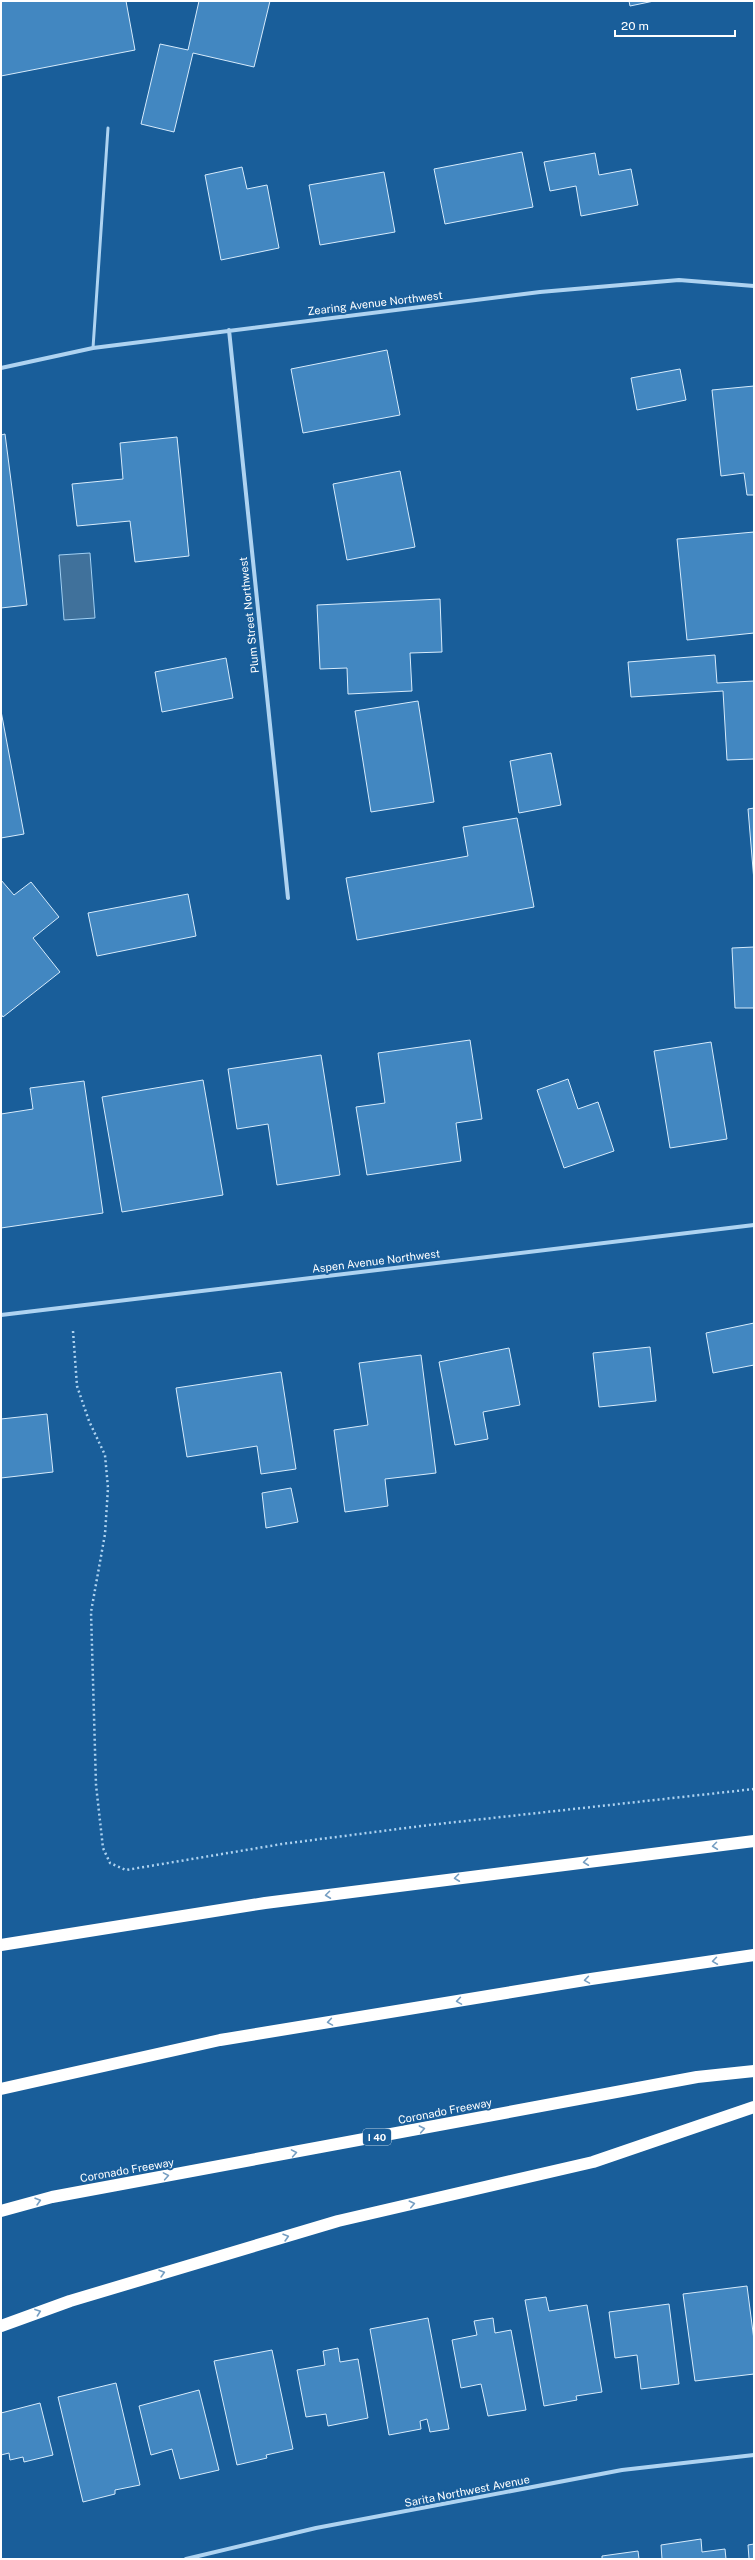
<svg xmlns="http://www.w3.org/2000/svg" width="755" height="2560" font-family="'Public Sans',sans-serif">
  <style>
    .water { fill: #40719b; stroke: #a1d0f3 }
    .building { fill: #4287c1; stroke: #d6ebfc }
    .lines { fill: none; stroke-linecap: round; stroke-linejoin: round }
    .path { stroke: #aed3f1; stroke-width: 2.5; stroke-dasharray: 2 3; stroke-linecap: butt }
    .service { stroke: #aed3f1; stroke-width: 3 }
    .minor { stroke: #aed3f1; stroke-width: 4 }
    .motorway { stroke: #fff; stroke-width: 12 }
    .oneway { stroke: #759ec2 }
    .labels { text-anchor: middle; dominant-baseline: central; stroke-width: 4; stroke-linejoin: round; paint-order: stroke }
    .shield { fill: #195e9a; stroke: #bacfe1; stroke-width: 1 }
    .shield-label { font-size: 10px; font-weight: bold; fill: #fff }
    .street-label { font-size: 11px; fill: #fff; stroke: #195e9a }
  </style>
  <rect width="100%" height="100%" fill="#195e9a"/>
  <!-- water -->
  <path class="water" d="M90 553 95 618 64 620 59 555Z"/>
  <!-- building -->
  <path class="building" d="M1 1H126L135 50 1 76Z
    M199 1H270L254 67 193 53 174 132 141 124 160 44 188 50Z
    M629 1H654L630 6Z
    M522 152 533 207 445 224 434 169Z
    M595 153 599 175 631 169 638 205 581 216 576 186 550 191 544 162Z
    M242 167 247 189 267 185 279 248 221 260 205 175Z
    M384 172 395 232 320 245 309 185Z
    M387 350 400 415 303 433 291 369Z
    M680 369 686 400 637 410 631 378Z
    M754 386V495H747L744 473 721 476 712 390Z
    M5 434 27 605 1 608V435Z
    M177 437 189 556 135 562 130 521 77 526 72 484 123 479 120 443Z
    M400 471 415 547 347 560 333 484Z
    M754 532V633L687 640 677 539Z
    M440 599 442 652 410 653 412 691 348 694 347 668 320 669 317 605Z
    M715 655 717 683 754 681V759L727 760 723 691 631 697 628 662Z
    M226 658 233 698 162 712 155 672Z
    M418 701 434 802 371 812 355 711Z
    M1 711 24 834 1 838Z
    M551 753 561 805 519 813 510 761Z
    M754 808V881L748 809Z
    M517 818 534 907 357 940 346 878 468 856 463 827Z
    M1 880 14 895 31 882 59 917 33 938 60 972 3 1017 1 1014Z
    M188 894 196 936 97 956 88 913Z
    M754 947V1008H735L732 948Z
    M470 1040 482 1119 456 1123 461 1161 367 1175 356 1107 385 1103 378 1053Z
    M711 1042 727 1139 670 1148 654 1051Z
    M321 1055 340 1175 277 1185 268 1124 237 1129 228 1069Z
    M568 1079 578 1109 598 1102 614 1151 564 1168 537 1090Z
    M203 1080 223 1195 122 1212 102 1097Z
    M84 1081 103 1213 1 1228V1114L33 1109 30 1088Z
    M754 1323V1365L713 1373 706 1333Z
    M650 1347 656 1401 599 1407 593 1353Z
    M509 1348 520 1405 483 1412 488 1439 455 1445 439 1362Z
    M421 1355 436 1473 385 1479 388 1506 345 1512 334 1430 368 1425 359 1363Z
    M281 1372 296 1469 261 1474 257 1446 187 1457 176 1388Z
    M47 1414 53 1472 1 1478V1419Z
    M291 1488 298 1522 266 1528 262 1493Z
    M747 2286 754 2340V2374L695 2381 683 2294Z
    M546 2297 549 2311 587 2305 602 2392 576 2396 577 2400 544 2406 525 2300Z
    M669 2304 679 2384 641 2389 637 2355 615 2358 609 2312Z
    M428 2318 449 2429 430 2432 427 2419 420 2421 421 2429 389 2435 370 2329Z
    M493 2318 495 2333 511 2330 526 2410 488 2416 481 2384 461 2388 452 2340 477 2335 474 2321Z
    M338 2348 340 2362 358 2359 368 2418 328 2426 326 2414 306 2417 297 2370 325 2365 323 2351Z
    M272 2350 293 2449 266 2455 267 2458 237 2465 214 2361Z
    M116 2383 140 2485 115 2490V2494L83 2502 58 2397Z
    M199 2390 219 2470 180 2479 172 2449 151 2455 139 2406Z
    M40 2403 53 2455 24 2462 23 2457 10 2460 9 2453 1 2455V2413Z
    M701 2539 702 2552 725 2549 726 2559H662L661 2545Z
    M754 2544V2559H749L748 2545Z
    M638 2551 639 2559H602V2556Z"/>
  <g class="lines">
    <!-- path -->
    <path class="path" d="M73 1331 77 1386 89 1421 105 1455 108 1488 105 1534 91 1612 96 1785 103 1848 110 1863 126 1870 282 1844 429 1825 754 1789"/>
    <!-- service -->
    <path class="service" d="M93 348 108 128"/>
    <!-- minor -->
    <path class="minor" d="M229 330 288 898
      M1 368 93 348 540 292 679 280 754 286
      M1 1315 754 1225
      M186 2559 316 2528 622 2470 754 2455"/>
    <!-- motorway -->
    <path class="motorway" d="M1 1945 265 1903 754 1841
      M1 2089 220 2040 591 1979 754 1955
      M1 2211 52 2197 697 2077 754 2071
      M1 2326 70 2301 338 2221 593 2162 754 2107"/>
  </g>
  <!-- one-way arrows -->
  <defs><path id="oneway-chevron" d="M-2-3.5L2.5 0L-2 3.5" fill="none" stroke-width="1.6" stroke-linecap="round" stroke-linejoin="round"/></defs>
  <g class="oneway">
    <use href="#oneway-chevron" transform="translate(715 1846) rotate(173)"/>
    <use href="#oneway-chevron" transform="translate(586 1862) rotate(173)"/>
    <use href="#oneway-chevron" transform="translate(457 1878) rotate(173)"/>
    <use href="#oneway-chevron" transform="translate(328 1895) rotate(173)"/>
    <use href="#oneway-chevron" transform="translate(715 1961) rotate(172)"/>
    <use href="#oneway-chevron" transform="translate(587 1980) rotate(171)"/>
    <use href="#oneway-chevron" transform="translate(459 2001) rotate(171)"/>
    <use href="#oneway-chevron" transform="translate(330 2022) rotate(171)"/>
    <use href="#oneway-chevron" transform="translate(422 2129) rotate(-11)"/>
    <use href="#oneway-chevron" transform="translate(294 2153) rotate(-10)"/>
    <use href="#oneway-chevron" transform="translate(166 2176) rotate(-10)"/>
    <use href="#oneway-chevron" transform="translate(38 2201) rotate(-16)"/>
    <use href="#oneway-chevron" transform="translate(412 2204) rotate(-13)"/>
    <use href="#oneway-chevron" transform="translate(286 2237) rotate(-16)"/>
    <use href="#oneway-chevron" transform="translate(162 2273) rotate(-16)"/>
    <use href="#oneway-chevron" transform="translate(38 2312) rotate(-20)"/>
  </g>
  <g class="labels">
    <!-- shield labels -->
    <rect class="shield" x="363" y="2129" width="28" height="16" rx="3"/>
    <g class="shield-label">
      <text x="377" y="2137">I 40</text>
    </g>
    <!-- street labels -->
    <g class="street-label">
      <text transform="translate(375 303) rotate(-7)">Zearing Avenue Northwest</text>
      <text transform="translate(249 615) rotate(-96)">Plum Street Northwest</text>
      <text transform="translate(376 1261) rotate(-7)">Aspen Avenue Northwest</text>
      <text transform="translate(445 2111) rotate(-11)">Coronado Freeway</text>
      <text transform="translate(127 2170) rotate(-10)">Coronado Freeway</text>
      <text transform="translate(467 2491) rotate(-11)">Sarita Northwest Avenue</text>
    </g>
  </g>
  <!-- border -->
  <rect width="755" height="2560" fill="none" stroke="#ffffff" stroke-width="4"/>
  <!-- scale -->
  <path d="M615 30v6h120v-6" fill="none" stroke="#ffffff" stroke-width="2"/>
  <text x="621" y="30" font-size="12" fill="#ffffff" stroke="#195e9a" stroke-width="3" paint-order="stroke">20 m</text>
</svg>
